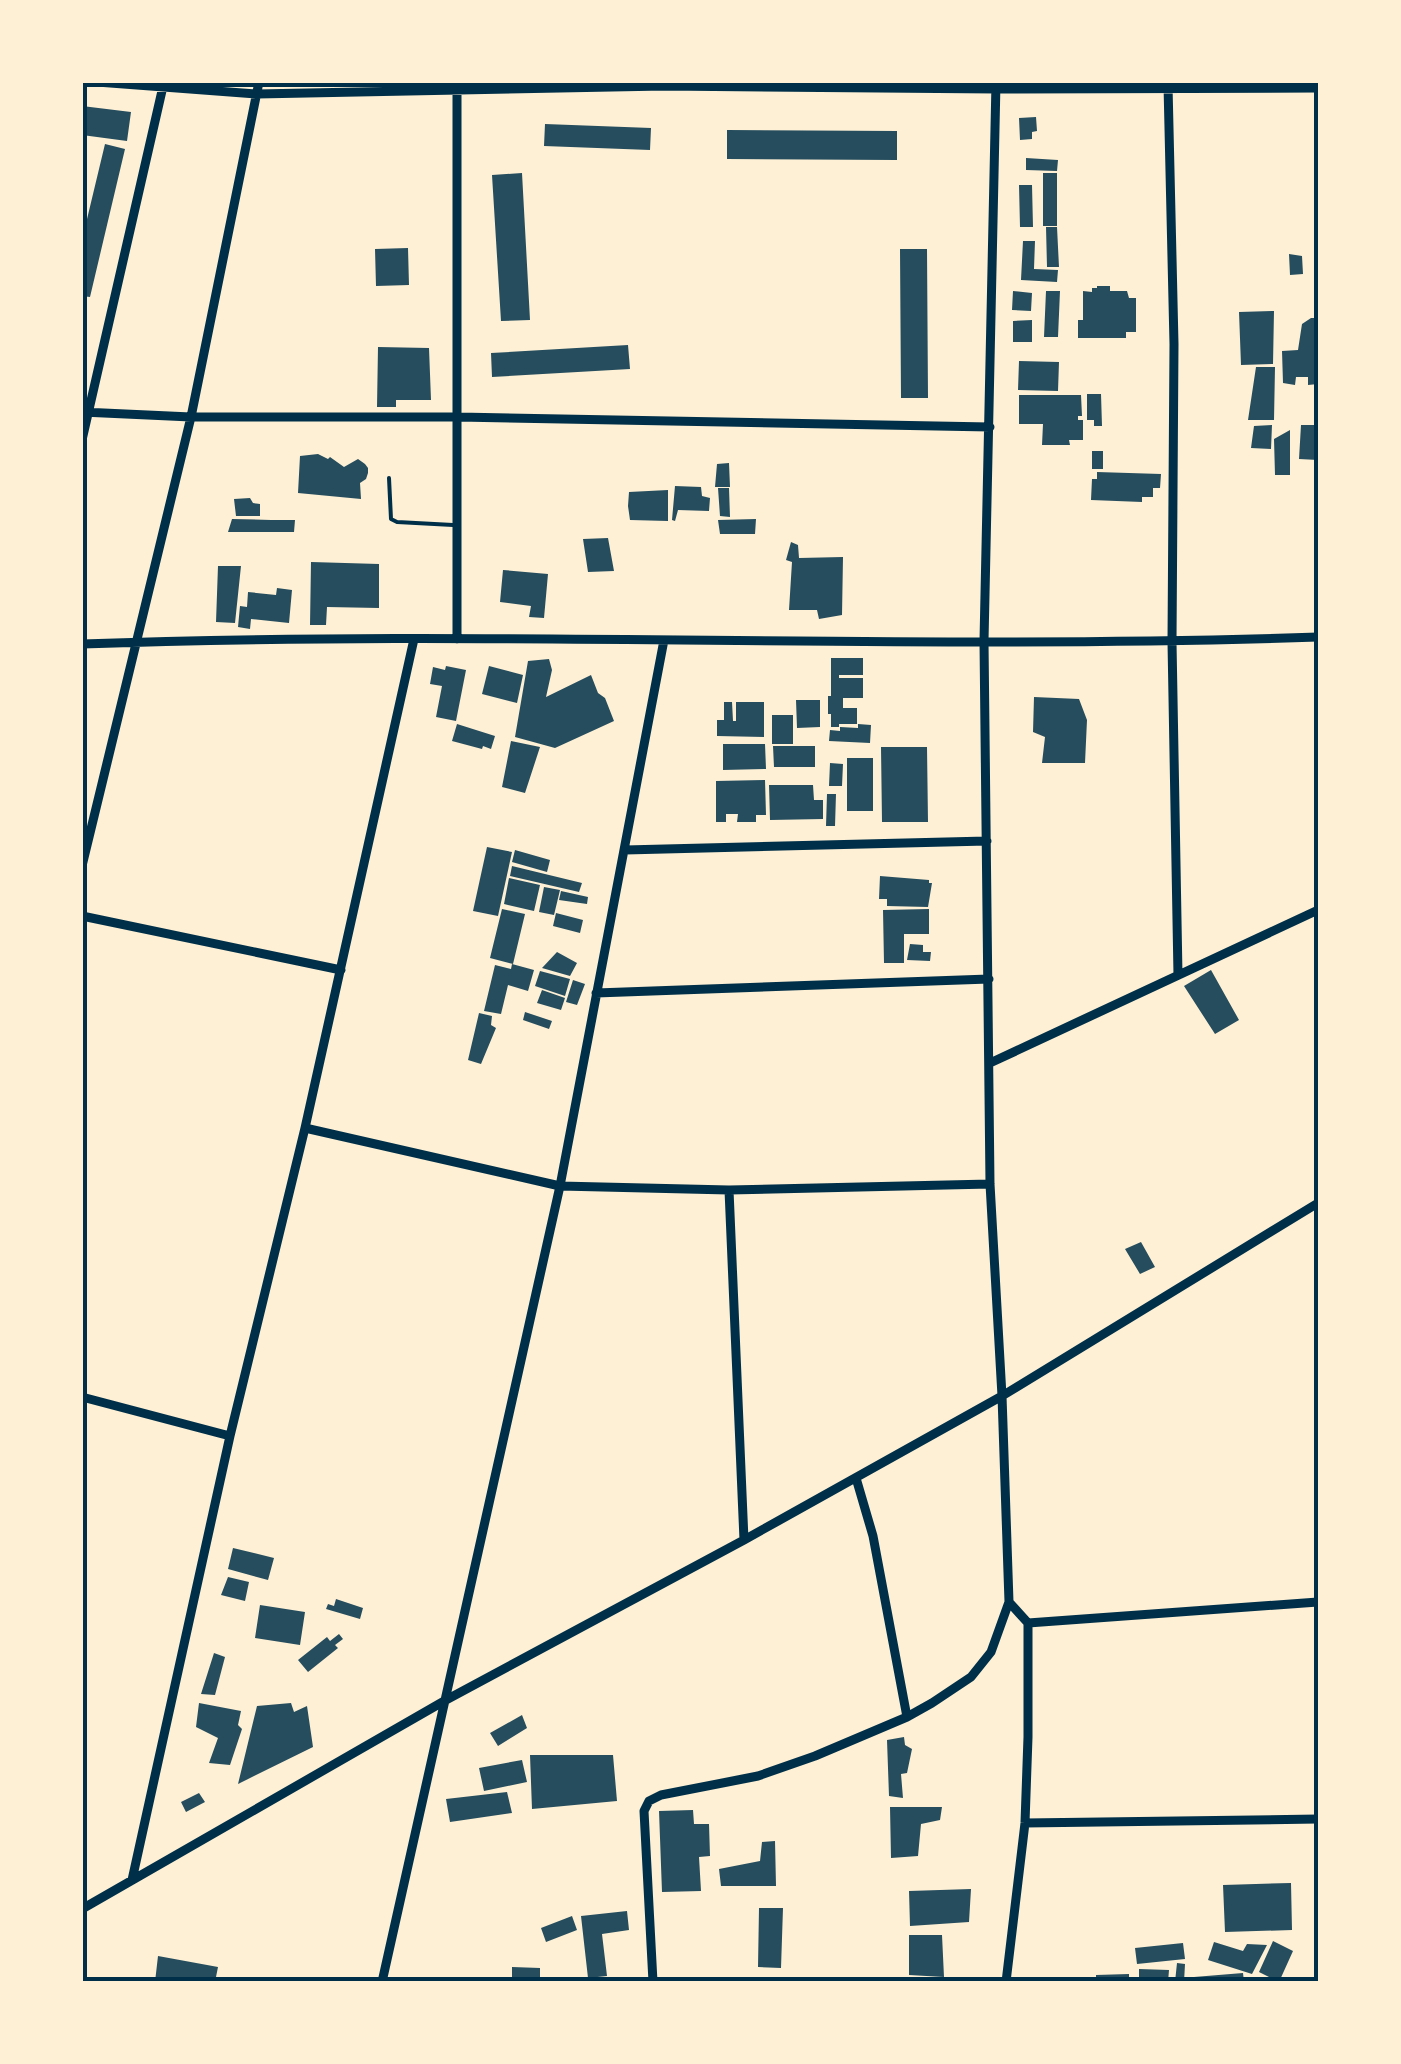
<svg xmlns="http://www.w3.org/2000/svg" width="1401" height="2064" font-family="'DejaVu Sans',sans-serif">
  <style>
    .building { fill: #264d5e }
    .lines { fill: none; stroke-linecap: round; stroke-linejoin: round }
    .service { stroke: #003049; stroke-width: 4 }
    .minor { stroke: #003049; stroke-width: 9 }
    .neatline { fill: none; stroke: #003049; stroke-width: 4 }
  </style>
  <rect width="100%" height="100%" fill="#fdf0d5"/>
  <!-- building -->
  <path class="building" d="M82 106 131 112 127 141 82 135Z
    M1036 117 1037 131 1032 132V139L1020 140 1019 118Z
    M545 124 651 128 650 150 544 146Z
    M727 130 897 131V160L727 159Z
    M105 144 125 149 90 297 82 296V240Z
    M1026 158 1058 160 1057 171 1026 170Z
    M522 173 530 320 501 321 492 175Z
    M1043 173H1057V226H1043Z
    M1019 185H1032L1033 227H1020Z
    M1046 227H1057L1059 267H1047Z
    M1023 241H1035L1034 269 1058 270 1057 282 1021 280Z
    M408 248 409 285 376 286 375 249Z
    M900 249H927L928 398H901Z
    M1289 254 1302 256 1303 274 1290 275Z
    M1097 286H1110V291H1127L1129 298H1136V332H1126V338H1078V320H1083V291L1092 292V288H1097Z
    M1013 291 1032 293 1031 311 1012 310Z
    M1046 291H1060L1058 337H1044Z
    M1274 311 1273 364 1241 365 1239 312Z
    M1311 318H1318V384L1308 385V377H1296L1295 385 1283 383 1282 351 1298 350 1302 324Z
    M1032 320V342H1013V321Z
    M628 345 630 369 492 377 491 353Z
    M378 347 429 348 431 400H396V407H377Z
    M1019 361 1059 362 1058 391 1018 390Z
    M1256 367H1275L1274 420H1248Z
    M1087 394H1101L1102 426H1094V420H1087Z
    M1019 395H1081L1082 416H1078V420H1083V440H1069L1070 445H1042L1043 424H1019Z
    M1272 425 1271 449 1251 448 1254 426Z
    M1301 425H1318V460L1299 459Z
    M1290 430V475H1275L1274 439Z
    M1092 451H1103V469H1092Z
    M318 454 328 459 330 457 344 467 358 459 365 464 368 468V473L366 479 360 483 361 499 298 493 300 456Z
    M729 463 730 487H715L717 464Z
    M1097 472 1161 474 1160 488H1153V497H1142V502L1091 500 1092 479H1097Z
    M675 486 701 487 702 496 710 498 709 511 678 510 675 521 672 520Z
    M718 488H729L730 517 720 516Z
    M668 490V521L630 520 628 506 629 492Z
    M250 498 253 503 260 504V516H236L234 499Z
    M232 519 271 520H295L294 532H228Z
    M756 519 755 534H720L718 520Z
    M608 538 614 571 588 572 583 539Z
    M791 542 798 545 799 558 843 557 842 615 819 619 817 610H789L792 562 786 560Z
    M311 562 379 564V608L327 607 326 625H310Z
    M218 566H241L235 623 216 622Z
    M503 570 548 574 544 618 529 617 531 606 500 602Z
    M277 588 292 590 289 623 251 619 250 629 238 627 240 606 247 607 248 592 276 595Z
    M831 658H863V675H839V678H863V698H843V708H857V724H839V727H831V714H828V696H831Z
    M549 659 552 670 546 697 591 675 598 693 605 698 614 721 555 748 515 737 528 661Z
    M446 666 466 670 456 721 436 717 442 686 430 684 433 667 445 670Z
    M489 666 523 675 517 703 482 694Z
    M1034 697 1079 699 1087 720 1085 763H1042L1045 737 1033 732Z
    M796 700H820V727L797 728Z
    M724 702H732L733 721H736V702H764V737L717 736V720H724Z
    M772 715H793V744H772Z
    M457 724 495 736 491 749 483 746 482 749 452 741Z
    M858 724 871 725 870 743 829 741 830 730 840 731V727L858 728Z
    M511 741 540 747 525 793 502 787Z
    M723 744H765L766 769 723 770Z
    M773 746H815V767H774Z
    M881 747H927L928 822H882Z
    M847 758H873V811H847Z
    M830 763 843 764 842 786H829Z
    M765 780 766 815H756V822H737L738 814H726V822H716V781Z
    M769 785H813L814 800H823V819L770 820Z
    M827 794H836L835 826H826Z
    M487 847 512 852 498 916 473 911Z
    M515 850 550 860 547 872 512 862Z
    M512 866 582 883 579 892 510 876Z
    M880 876 929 880V883H932L928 907 887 906V899H879Z
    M509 878 540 885 534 911 504 904Z
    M544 887 560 890 554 915 539 912Z
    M561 891 588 897 587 904 559 900Z
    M502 909 525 914 513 964 490 958Z
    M929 909V934H904V963H884L883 910Z
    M556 913 583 920 580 933 553 926Z
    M910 944 923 945V952H931L930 961 907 960Z
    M557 952 577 963 570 976 542 968Z
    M512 964 534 970 528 991 508 985 501 1014 484 1011 495 965 511 969Z
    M1211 970 1239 1020 1215 1034 1184 986Z
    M540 971 570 979 565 996 535 986Z
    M573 980 585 984 577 1005 566 1002Z
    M542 990 565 998 561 1010 537 1003Z
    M525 1012 552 1021 549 1029 523 1020Z
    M479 1013 492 1016 491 1025 496 1028 481 1064 468 1060Z
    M1141 1242 1155 1267 1140 1274 1125 1249Z
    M233 1548 274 1558 268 1580 228 1569Z
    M228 1577 249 1582 245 1601 221 1595Z
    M336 1599 363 1608 360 1619 326 1609 328 1604 334 1606Z
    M260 1605 305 1612 300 1645 255 1638Z
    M339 1634 343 1639 335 1645 338 1648 308 1672 298 1660 327 1637 330 1641Z
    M214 1653 225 1657 215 1695 201 1694Z
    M199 1703 241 1711 238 1725 242 1729 230 1765 209 1763 218 1738 196 1727Z
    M291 1703 294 1712 307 1706 313 1747 238 1784 257 1706Z
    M522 1715 527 1728 498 1746 490 1733Z
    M904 1737 905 1745 912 1749 907 1773 901 1774 903 1798 889 1796 887 1740Z
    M530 1755H613L617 1801 532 1809Z
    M522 1760 527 1782 484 1791 479 1768Z
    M507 1792 512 1813 450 1822 446 1799Z
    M199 1793 205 1802 186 1812 181 1802Z
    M890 1807H942L940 1820 921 1824 918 1856 891 1858Z
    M693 1810 694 1824H709L710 1856 699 1857 701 1891 662 1892 659 1811Z
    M775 1841 776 1886H721L719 1869 760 1861 762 1842Z
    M1291 1883 1292 1930 1225 1932 1223 1885Z
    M971 1889 969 1922 910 1926 909 1891Z
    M759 1908H783L781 1968 758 1967Z
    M627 1911 629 1930 602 1934 607 1976 588 1978 581 1916Z
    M572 1916 577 1930 546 1942 541 1928Z
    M909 1935H942L944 1977 909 1975Z
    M1273 1941 1293 1951 1279 1982 1259 1972Z
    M1214 1942 1243 1951 1247 1944 1267 1945 1252 1974 1208 1960Z
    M1183 1943 1185 1959 1137 1964 1135 1948Z
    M158 1956 218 1967 215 1982H155Z
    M1177 1963 1185 1964 1184 1982H1175Z
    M512 1967 540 1968V1978H512Z
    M1139 1969 1169 1970 1168 1982H1139Z
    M1243 1973 1244 1982H1194V1977Z
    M1129 1974V1982H1096V1975Z"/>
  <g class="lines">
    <!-- service -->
    <path class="service" d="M389 478 391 519 397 522 453 525"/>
    <!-- minor -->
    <path class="minor" d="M97 82 257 94 664 86 996 89 1318 88
      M996 82 984 641 990 1184 1002 1396 1009 1602 1028 1623V1737L1025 1823 1006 1982
      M1168 85 1174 344 1172 642 1178 975
      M82 412 191 417H458L990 427
      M82 440 164 82
      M457 639V92
      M82 644C494 629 907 651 1318 637
      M625 850 987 841
      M82 866 191 417 259 82
      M82 916 341 970
      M596 993 989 979
      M990 1063 1318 910
      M305 1128 560 1186 729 1190 990 1184
      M729 1190 744 1540
      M82 1397 230 1436
      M856 1478 873 1536 907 1717
      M1028 1623 1318 1602
      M1025 1823 1318 1819
      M132 1880 230 1436 305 1128 414 639
      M82 1909 446 1700 744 1540 1002 1396 1318 1203
      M382 1982 560 1186 664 640
      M653 1982 644 1811 649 1801 661 1795 758 1776 815 1756 907 1717 932 1703 971 1677 991 1652 1009 1602"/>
  </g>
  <!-- border -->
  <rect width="1401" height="2064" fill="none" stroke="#fdf0d5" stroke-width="170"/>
  <rect x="85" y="85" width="1231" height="1894" class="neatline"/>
</svg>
